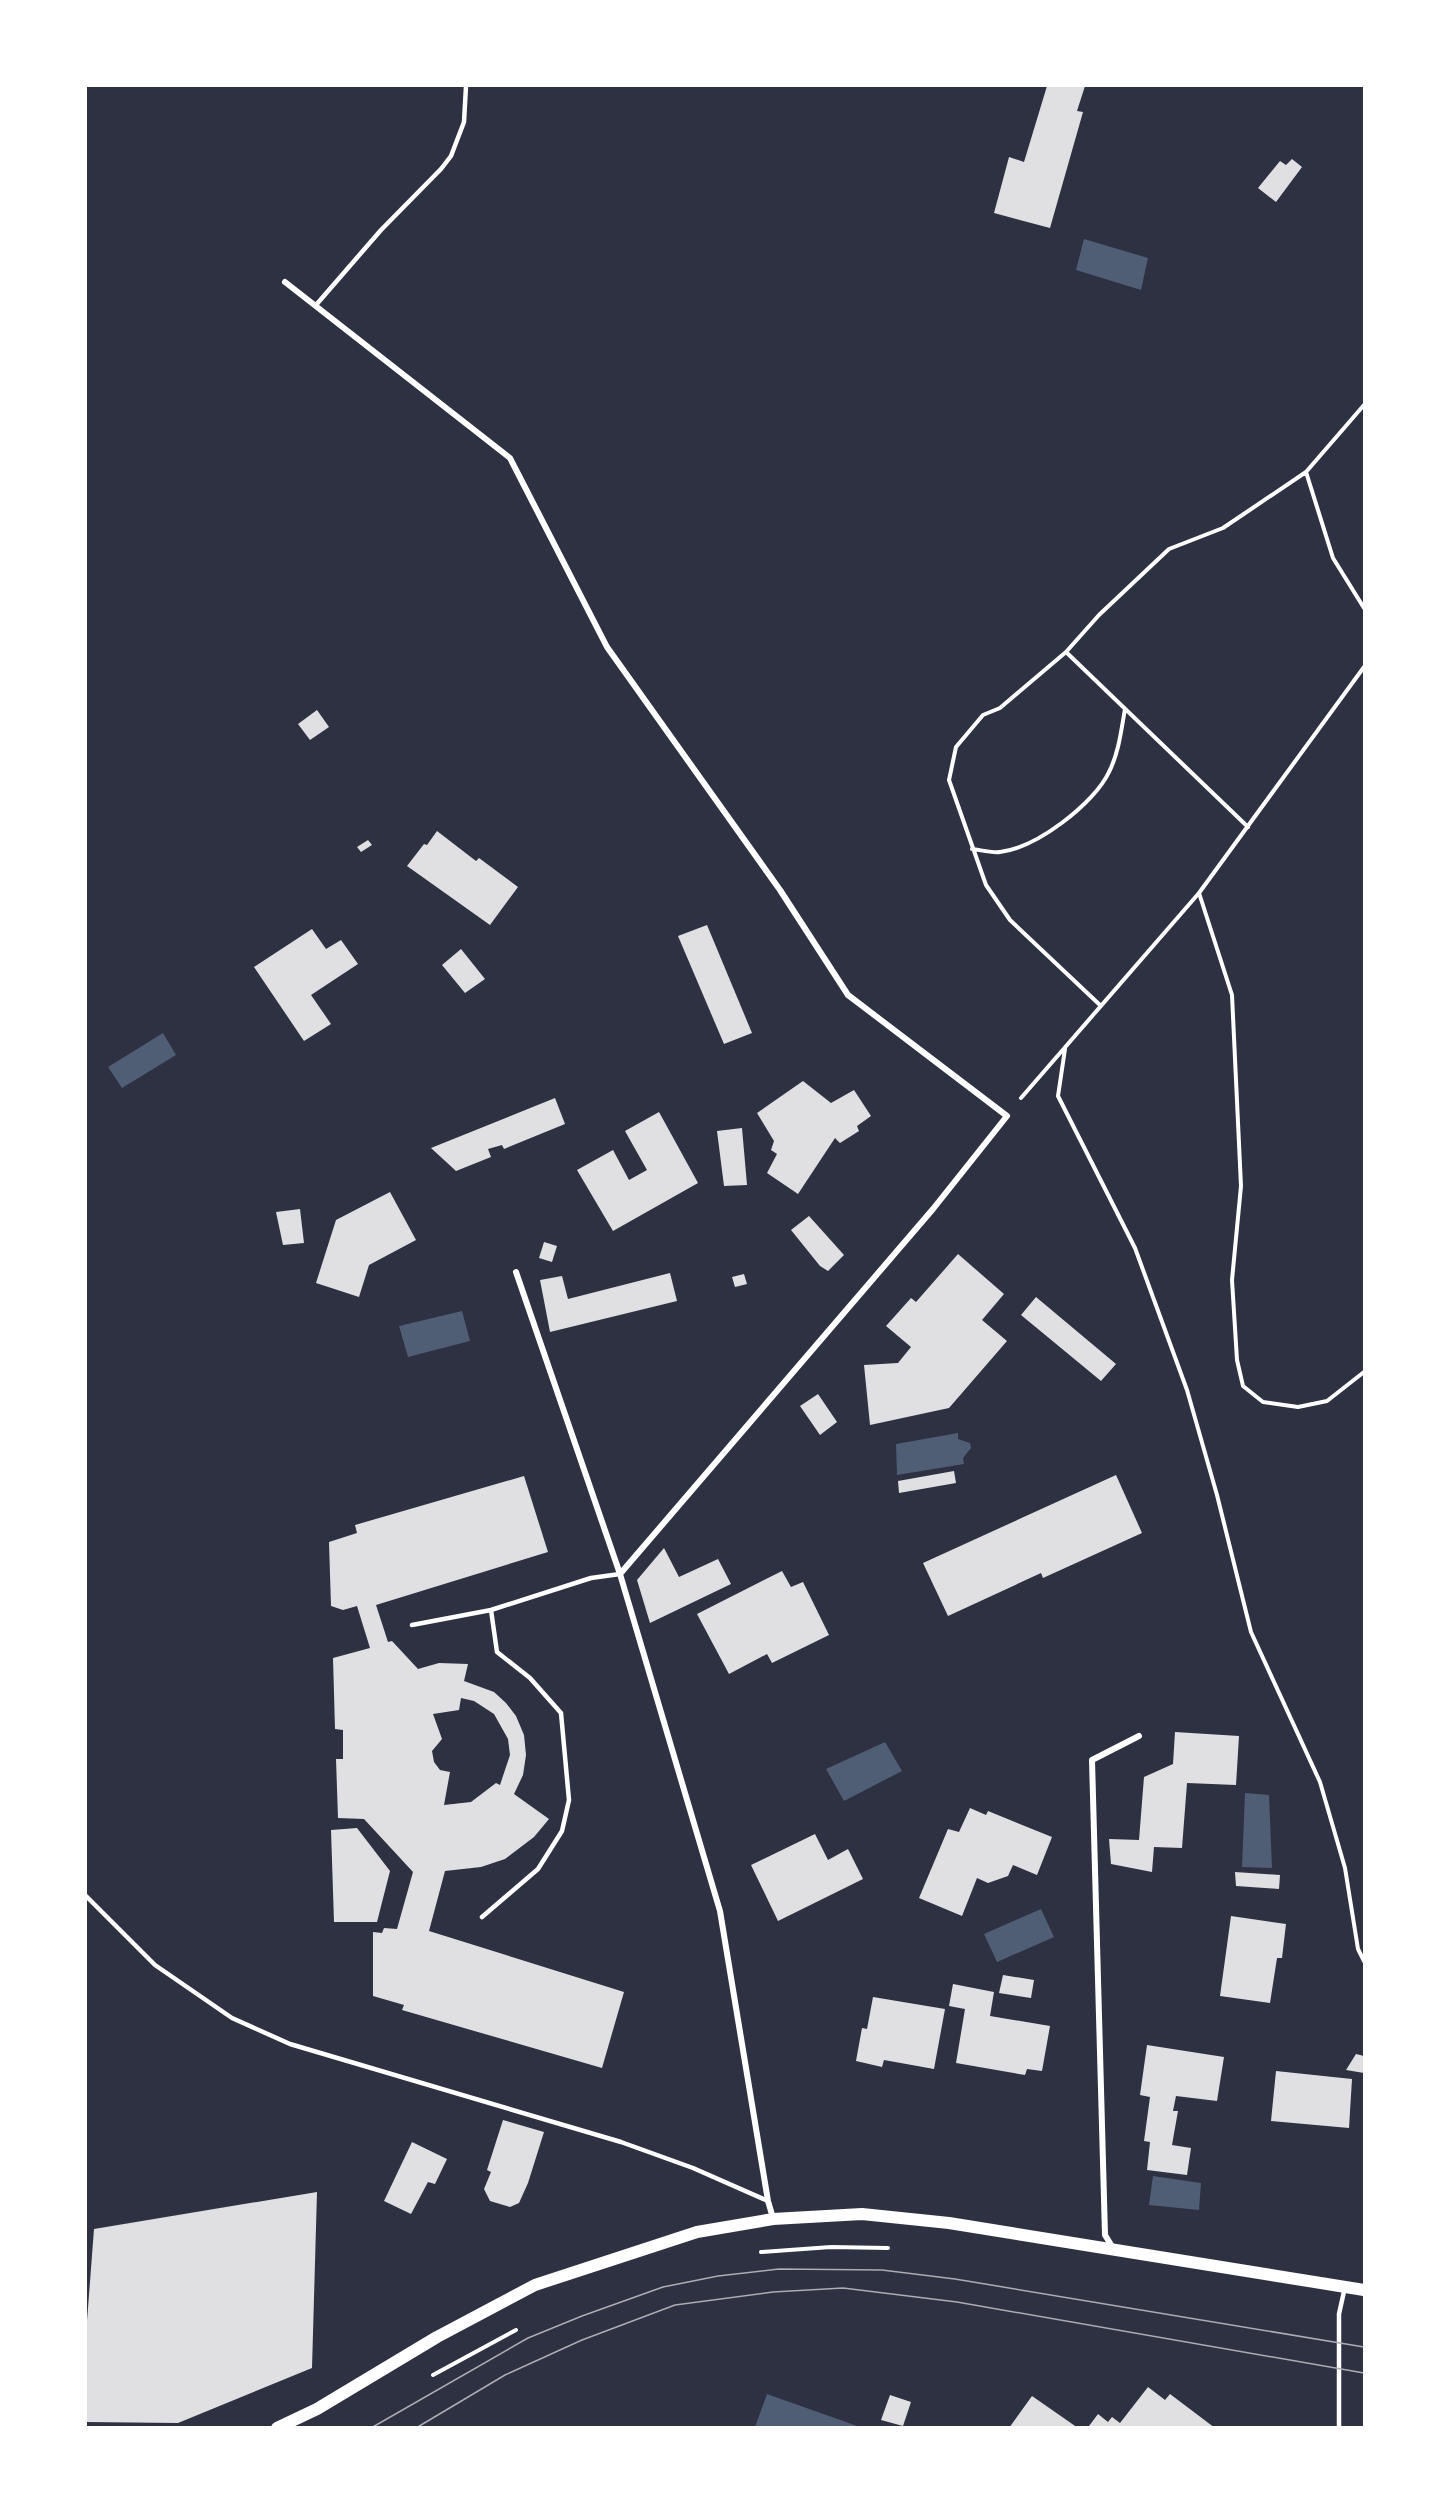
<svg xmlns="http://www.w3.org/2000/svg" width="1450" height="2513" font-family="Quicksand,sans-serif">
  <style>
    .water { fill: #4f5d75 }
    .building { fill: #e0e0e3; fill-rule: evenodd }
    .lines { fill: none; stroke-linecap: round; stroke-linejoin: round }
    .path { stroke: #fff; stroke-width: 4 }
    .service { stroke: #fff; stroke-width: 4.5 }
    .minor { stroke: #fff; stroke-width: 6 }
    .secondary { stroke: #fff; stroke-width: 12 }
    .tram { stroke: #abadb3; stroke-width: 1.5 }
  </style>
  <rect width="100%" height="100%" fill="#2d3142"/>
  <!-- water -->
  <path class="water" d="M1084 239 1148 258 1141 290 1076 270Z
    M163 1033 176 1055 122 1088 108 1067Z
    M462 1311 470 1341 408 1357 399 1326Z
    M958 1433V1439L970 1443 971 1448 963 1458 964 1464 897 1475 896 1444Z
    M885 1742 902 1771 844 1801 826 1769Z
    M1245 1793 1269 1795 1272 1868 1242 1867Z
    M1041 1909 1054 1937 997 1962 984 1934Z
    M1153 2176 1201 2183 1199 2210 1149 2205Z
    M767 2394 860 2427H755Z"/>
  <!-- building -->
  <path class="building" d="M1047 86H1085L1077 111 1083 112 1050 228 994 213 1009 157 1024 162Z
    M1292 159 1302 167 1276 202 1258 188 1280 161 1286 165Z
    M317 710 329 727 310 740 298 724Z
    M437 831 476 861 479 858 518 887 490 925 407 866 424 844 427 845Z
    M368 840 372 845 361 852 357 847Z
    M707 925 752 1033 724 1044 678 936Z
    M312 929 326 949 341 940 358 964 311 995 331 1024 304 1041 254 967Z
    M461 949 485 979 465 993 442 965Z
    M803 1081 831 1103 854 1090 871 1116 857 1126 859 1131 840 1143 835 1138 798 1194 767 1173 777 1154 771 1150 774 1141 757 1113Z
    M555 1098 565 1124 504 1149 502 1145 488 1149 491 1157 456 1171 431 1148Z
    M659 1112 698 1183 613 1231 577 1170 613 1150 629 1180 647 1170 625 1131Z
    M742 1128 747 1185 724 1186 717 1131Z
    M390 1192 416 1240 369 1265 359 1297 316 1283 336 1220Z
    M300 1209 304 1243 283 1245 276 1212Z
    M809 1216 844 1255 828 1271 820 1266 791 1230Z
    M544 1242 557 1246 552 1262 539 1258Z
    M958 1254 1004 1294 982 1320 1007 1341 949 1408 870 1425 864 1365 898 1363 911 1347 886 1326 911 1298 916 1302Z
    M670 1273 677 1301 550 1332 540 1280 562 1276 568 1299Z
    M744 1274 747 1284 735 1287 732 1277Z
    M1036 1297 1116 1364 1101 1381 1021 1315Z
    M818 1394 837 1422 820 1435 800 1406Z
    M954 1471 956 1483 899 1493 898 1481Z
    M1116 1475 1142 1533 1043 1578 1041 1573 948 1616 923 1563Z
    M524 1476 548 1552 376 1605 388 1642 392 1641 418 1669 439 1663 468 1664 464 1681 494 1692 506 1703 516 1716 524 1735 526 1755 523 1775 514 1794 549 1819 534 1837 505 1859 481 1867 445 1871 429 1931 624 1992 602 2068 402 2010 404 2005 373 1996V1932L382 1933 384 1928 397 1929 413 1872 364 1819 338 1818 336 1759H343V1730L335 1729 333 1658 370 1648 357 1606 343 1610 331 1606 329 1542 357 1533 355 1525ZM461 1698 474 1701 494 1714 508 1739 510 1755 500 1785 496 1783 471 1802 444 1805 450 1772 440 1770 434 1762 432 1751 442 1739 433 1714 459 1710Z
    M664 1548 679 1577 718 1559 731 1584 650 1623 637 1580Z
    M782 1571 791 1587 803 1582 829 1635 772 1663 767 1654 729 1674 697 1614Z
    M1175 1732 1239 1736 1236 1785 1187 1783 1182 1848 1154 1847 1152 1872 1111 1864 1109 1839 1139 1840 1144 1777 1173 1764Z
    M970 1808 986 1815 988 1811 1052 1837 1037 1875 1013 1865 1008 1876 988 1883 977 1878 962 1916 919 1898 948 1829 959 1832Z
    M357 1828 390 1871 377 1922H334L331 1830Z
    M815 1834 828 1860 848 1849 863 1879 778 1921 751 1865Z
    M1235 1872 1280 1875 1279 1889 1236 1886Z
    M1231 1916 1286 1924 1282 1958H1277L1270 2003 1220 1996Z
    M1003 1975 1034 1980 1031 1998 999 1993Z
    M953 1984 994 1992 990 2016 1050 2026 1042 2071 1027 2069 1025 2075 956 2063 965 2009 949 2006Z
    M873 1997 945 2009 934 2069 884 2060 882 2067 856 2061 862 2028 867 2029Z
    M1147 2045 1224 2057 1217 2101 1176 2096 1173 2111H1178L1172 2145 1191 2148 1187 2175 1147 2170 1150 2142 1144 2141 1150 2097 1140 2095Z
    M1356 2054 1364 2056V2073L1346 2070Z
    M1276 2071 1352 2079 1349 2128 1271 2121Z
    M503 2120 544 2132 528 2183 519 2203 510 2207 490 2201 484 2189 491 2172 487 2170Z
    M412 2142 447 2159 435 2184 428 2182 411 2214 384 2201Z
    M317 2192 312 2368 178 2423 86 2422V2334L94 2229Z
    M1148 2387 1165 2400 1170 2394 1215 2428 1089 2426 1098 2414 1108 2422 1112 2417 1120 2423Z
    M890 2395 911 2402 903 2426 881 2420Z
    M1032 2396 1078 2428H1009Z"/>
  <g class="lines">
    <!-- path -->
    <path class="path" d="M1306 472 1333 558 1364 608
      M1066 652 1248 827
      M972 849C981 850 991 853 1000 852 1036 848 1094 804 1109 772 1119 752 1121 731 1125 709
      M1199 893 1232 995 1241 1186 1232 1280 1237 1360 1243 1386 1263 1402 1298 1407 1327 1401 1364 1372
      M1101 1006 1010 920 986 885 949 780 956 747 983 715 1000 708 1066 652 1099 615 1169 549 1223 528 1306 472 1364 405
      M1065 1049 1058 1096 1135 1248 1187 1390 1217 1495 1251 1632 1320 1782 1345 1868 1358 1949 1364 1961
      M1021 1098 1199 893 1364 667
      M761 2252 831 2247 888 2248
      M433 2375 516 2330"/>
    <!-- service -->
    <path class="service" d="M316 305 381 230 441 169 451 156 464 122 466 86
      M412 1625 491 1610
      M86 1896 155 1965 232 2018 290 2044 621 2142 693 2168 768 2201
      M482 1917 538 1869 562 1831 569 1800 561 1713 530 1678 497 1652 491 1610 591 1578 620 1574
      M1339 2428V2314L1345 2287"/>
    <!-- minor -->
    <path class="minor" d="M285 282 510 458 607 647 780 890 848 995 1007 1116 933 1209 620 1574 720 1911 768 2201 773 2218
      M516 1272 620 1574
      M1113 2248 1105 2235 1092 1760 1139 1736"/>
    <!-- secondary -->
    <path class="secondary" d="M277 2428 317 2409 437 2337 535 2285 697 2232 773 2219 862 2214 949 2223 1364 2290"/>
    <!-- tram -->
    <path class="tram" d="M371 2428 528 2338 582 2316 663 2287 718 2276 779 2269 882 2270 955 2279 1364 2347
      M416 2428 505 2375 582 2340 675 2305 773 2292 843 2288 957 2302 1364 2373"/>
  </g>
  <!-- border -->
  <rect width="1450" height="2513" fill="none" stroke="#ffffff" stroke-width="174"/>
</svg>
